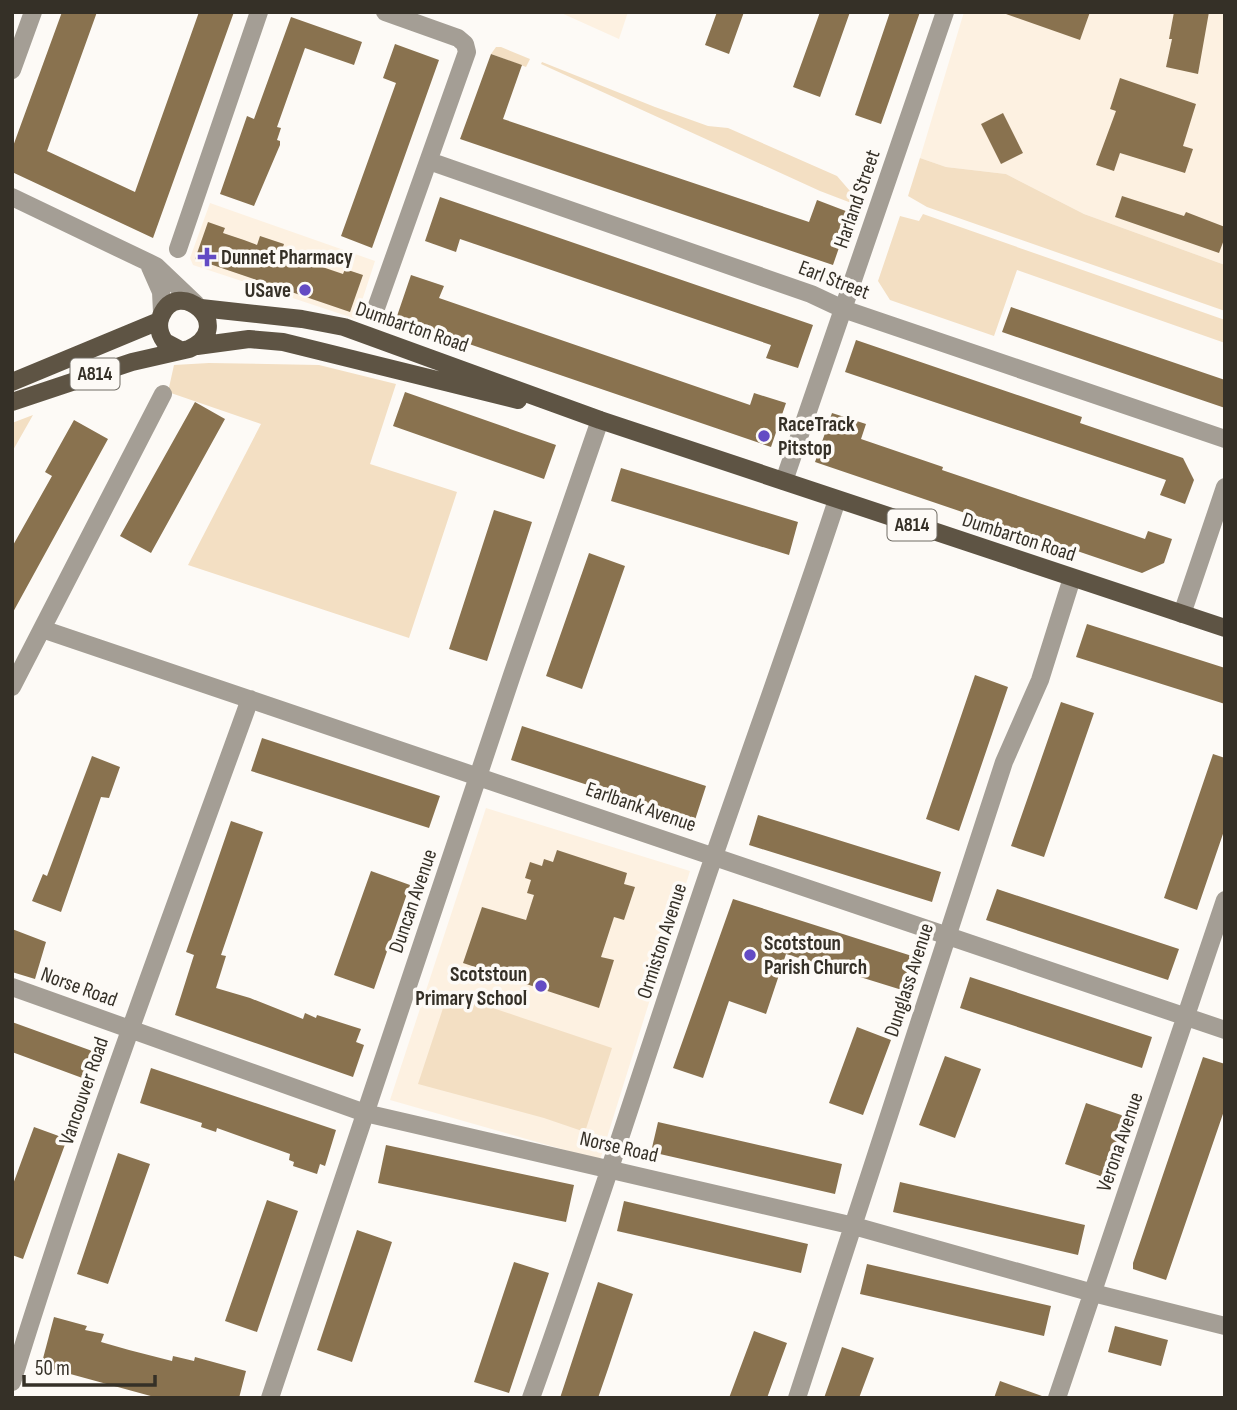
<svg xmlns="http://www.w3.org/2000/svg" width="1237" height="1410" font-family="'Sofia Sans Condensed',sans-serif">
  <style>
    .built { fill: #fdf1e1 }
    .green { fill: #f3dfc3 }
    .building { fill: #89724f }
    .lines { fill: none; stroke-linecap: round; stroke-linejoin: round }
    .minor { stroke: #a49e95; stroke-width: 18 }
    .major { stroke: #5e5444; stroke-width: 18 }
    .poi-dot { fill: #634bc4; stroke: #fdfaf6; stroke-width: 2.5 }
    .labels { text-anchor: middle; dominant-baseline: central; stroke-width: 7; stroke-linejoin: round; paint-order: stroke }
    .shield { fill: #fdfaf6; stroke: #716d65; stroke-width: 2 }
    .shield-label { font-size: 19px; font-weight: bold; fill: #353027 }
    .street-label { font-size: 21px; fill: #353027; stroke: #fdfaf6 }
    .poi-label { font-size: 21px; font-weight: bold; fill: #353027; stroke: #fdfaf6; text-anchor: start }
  </style>
  <rect width="100%" height="100%" fill="#fdfaf6"/>
  <!-- built -->
  <path class="built" d="M559 12H628L619 39Z
    M964 12H1225V265L1084 214 1006 174 946 167 920 158Z
    M210 203 375 261 356 319 193 265 190 258Z
    M486 808 690 871 600 1160 390 1100Z"/>
  <!-- green -->
  <path class="green" d="M496 47H501L530 59 526 67 491 54Z
    M542 62 655 107 708 126 728 128 837 176 856 198 854 204 820 191 541 64Z
    M920 158 946 167 1006 174 1084 214 1225 265V311L927 207 908 196Z
    M923 214 1225 320V343L1017 270 994 336 890 300 878 281 900 216 919 221Z
    M209 363 319 365 396 384 370 464 457 492 409 638 188 565 261 424 168 392 174 365Z
    M33 415 12 452V423Z
    M448 993 612 1048 585 1132 544 1118 418 1084Z"/>
  <!-- building -->
  <path class="building" d="M62 12H97L47 151 135 192 199 12H234L153 238 12 172V149Z
    M717 12H744L729 54 705 45Z
    M820 12H850L820 97 793 87Z
    M890 12H920L881 124 855 115Z
    M1006 12H1090L1080 40 1006 14Z
    M1174 12H1209L1198 74 1166 67 1172 39H1169Z
    M291 17 362 42 354 65 305 48 277 127 281 128 277 140 280 141V145L254 206 220 194 247 116 254 119Z
    M395 44 439 60 372 248 341 236 396 83 383 78Z
    M491 54 522 65 503 119 809 222 817 200 851 213 833 265 460 139Z
    M1120 78 1196 104 1183 146 1193 149 1185 173 1120 153 1114 171 1096 165 1116 111 1110 109Z
    M1003 113 1023 153 1001 164 981 124Z
    M1122 196 1184 216 1186 212 1225 227V237L1219 253 1115 217Z
    M440 197 813 325 798 368 766 358 771 345 460 239 456 252 425 241Z
    M208 222 225 228 223 233 244 240 257 245 260 236 284 244 281 253 343 274 345 269 363 275 350 312 195 259Z
    M411 275 444 286 439 298 750 405 754 393 786 403 771 447 396 319Z
    M1011 307 1225 380V408L1002 332Z
    M856 340 1082 417 1080 423 1183 458 1194 480 1185 504 1160 495 1166 480 845 372Z
    M405 392 556 445 544 479 393 426Z
    M195 402 225 419 151 553 120 536Z
    M832 413 866 424 861 439 943 467 942 470 1145 539 1148 531 1172 539 1164 563 1142 573 815 462Z
    M74 420 108 439 12 614V547L52 476 45 472Z
    M621 468 798 522 789 555 611 501Z
    M494 510 532 522 487 661 449 649Z
    M589 553 625 566 582 689 546 676Z
    M1087 624 1225 668V704L1076 657Z
    M975 675 1008 687 959 831 926 819Z
    M1061 702 1094 713 1044 857 1011 846Z
    M522 726 706 786 695 820 511 760Z
    M262 738 440 796 429 828 251 771Z
    M1213 754 1225 758V828L1197 910 1164 898Z
    M92 756 120 767 109 798 101 797 61 912 32 901 43 874 47 876Z
    M758 815 941 872 932 902 749 845Z
    M231 821 263 832 221 955 226 956 216 988 250 998 303 1019 305 1013 316 1018 317 1015 361 1029 356 1042 364 1045 353 1077 175 1015 194 955 186 952Z
    M557 850 627 873 624 884 635 887 624 920 614 917 601 957 614 960 599 1008 463 963 482 907 526 920 534 895 527 893 531 880 525 878 530 862 542 866 544 859 553 862Z
    M371 871 410 885 374 989 334 975Z
    M997 889 1179 949 1168 980 986 920Z
    M733 899 912 956 902 990 786 954 766 1014 729 1001 703 1078 673 1068Z
    M12 929 46 942 35 979 12 972Z
    M970 977 1152 1037 1142 1068 960 1008Z
    M12 1022 95 1052 85 1079 12 1052Z
    M857 1027 891 1040 863 1115 829 1103Z
    M945 1056 981 1069 955 1138 919 1125Z
    M1203 1057 1225 1064V1108L1166 1280 1133 1269V1263Z
    M151 1068 336 1130 325 1166 320 1164 317 1174 293 1166 294 1162 289 1160 290 1154 217 1128 216 1132 201 1127 202 1123 140 1103Z
    M1086 1103 1127 1117 1106 1178 1065 1164Z
    M658 1122 842 1164 835 1194 651 1152Z
    M34 1127 67 1139 23 1259 12 1255V1187Z
    M386 1145 574 1185 566 1222 378 1183Z
    M118 1153 150 1164 108 1284 77 1274Z
    M900 1182 1085 1225 1078 1255 893 1212Z
    M267 1200 298 1211 257 1332 225 1321Z
    M624 1201 808 1244 801 1273 617 1231Z
    M357 1230 392 1242 352 1362 317 1350Z
    M514 1262 549 1273 509 1393 474 1382Z
    M867 1264 1051 1306 1044 1336 860 1294Z
    M598 1282 633 1294 608 1369 598 1398H560Z
    M54 1317 87 1326 85 1330 104 1334 101 1342 129 1350 172 1361 173 1356 194 1361 195 1357 246 1371 239 1398H158L41 1366Z
    M1115 1326 1168 1340 1161 1366 1108 1352Z
    M754 1331 787 1343 767 1398H729Z
    M842 1347 874 1358 859 1398H824Z
    M1000 1381 1042 1396V1398H994Z"/>
  <g class="lines">
    <!-- minor -->
    <path class="minor" d="M12 70 33 12
      M429 161 811 294 843 309 1225 439
      M12 197 156 266 196 304
      M178 249 259 12
      M150 267 161 292 162 312
      M375 311 467 52 465 44 458 38 385 12
      M784 481 945 12
      M1182 614 1225 487
      M42 629 1225 1030
      M12 687 163 394
      M12 987 365 1113 854 1226 1093 1293 1225 1326
      M12 1382C83 1151 168 926 250 699
      M270 1398 512 675 600 420
      M531 1398C596 1218 652 1036 714 856 755 737 798 619 837 500
      M797 1398 1004 762 1040 680 1072 578
      M1057 1398 1225 900"/>
    <!-- major -->
    <path class="major" d="M201 308 302 319 344 327 600 420 1225 628
      M197 346 249 339 283 342 518 400
      M12 382 159 321
      M12 402 132 362 189 349C238 327 178 275 161 316 157 326 159 334 165 342L180 350"/>
  </g>
  <!-- markers -->
  <g class="poi-dot">
    <path d="M203.5 246.5h7v7h7v7h-7v7h-7v-7h-7v-7h7z"/>
    <circle cx="305" cy="290" r="7"/>
    <circle cx="764" cy="436" r="7"/>
    <circle cx="750" cy="955" r="7"/>
    <circle cx="541" cy="986" r="7"/>
  </g>
  <g class="labels">
    <!-- shield labels -->
    <g class="shield">
      <rect x="70.5" y="358.5" width="49" height="31" rx="5"/>
      <rect x="887.5" y="509.5" width="49" height="31" rx="5"/>
    </g>
    <g class="shield-label">
      <text x="95" y="374">A814</text>
      <text x="912" y="525">A814</text>
    </g>
    <!-- street labels -->
    <g class="street-label">
      <text transform="translate(857 199) rotate(-71)">Harland Street</text>
      <text transform="translate(834 280) rotate(21)">Earl Street</text>
      <text transform="translate(412 327) rotate(19)">Dumbarton Road</text>
      <text transform="translate(1019 537) rotate(18)">Dumbarton Road</text>
      <text transform="translate(641 807) rotate(19)">Earlbank Avenue</text>
      <text transform="translate(413 901) rotate(-71)">Duncan Avenue</text>
      <text transform="translate(662 941) rotate(-72)">Ormiston Avenue</text>
      <text transform="translate(909 980) rotate(-72)">Dunglass Avenue</text>
      <text transform="translate(79 987) rotate(20)">Norse Road</text>
      <text transform="translate(84 1091) rotate(-71)">Vancouver Road</text>
      <text transform="translate(1120 1142) rotate(-71)">Verona Avenue</text>
      <text transform="translate(619 1147) rotate(13)">Norse Road</text>
    </g>
    <!-- poi labels -->
    <g class="poi-label">
      <text x="221" y="257">Dunnet Pharmacy</text>
      <text x="291" y="290" text-anchor="end">USave</text>
      <text x="778" y="424">RaceTrack<tspan x="778" dy="24">Pitstop</tspan></text>
      <text x="764" y="943">Scotstoun<tspan x="764" dy="24">Parish Church</tspan></text>
      <text x="527" y="974" text-anchor="end">Scotstoun<tspan x="527" dy="24">Primary School</tspan></text>
    </g>
  </g>
  <!-- border -->
  <rect width="1237" height="1410" fill="none" stroke="#353027" stroke-width="28"/>
  <!-- scale -->
  <path d="M24 1375v10h131v-10" fill="none" stroke="#353027" stroke-width="3.5"/>
  <text x="35" y="1375" font-size="21" fill="#353027" stroke="#fdfaf6" stroke-width="5" paint-order="stroke">50 m</text>
</svg>
